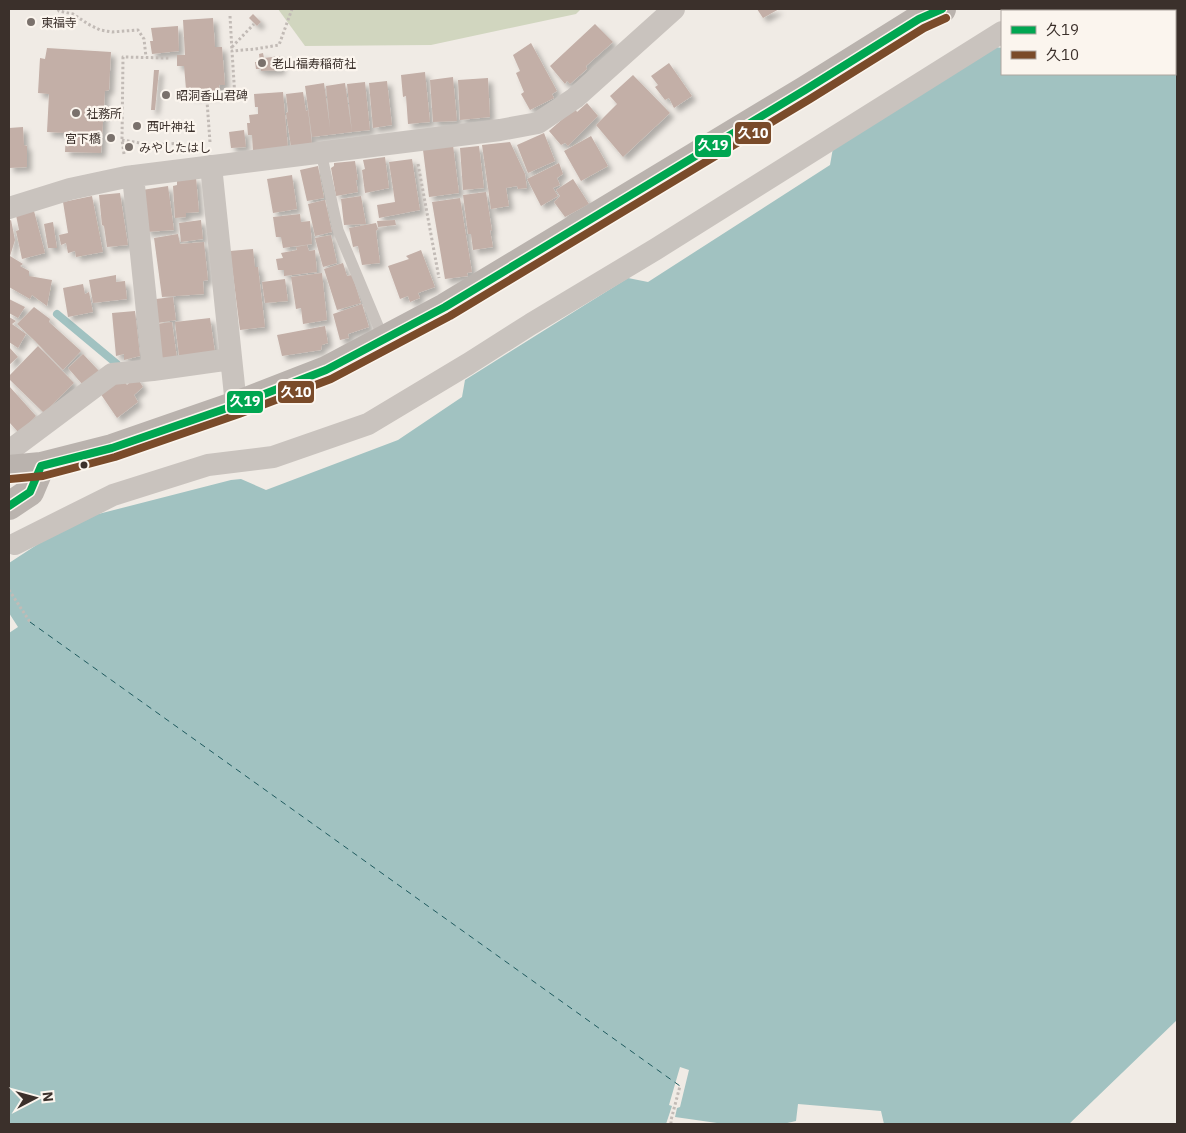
<svg xmlns="http://www.w3.org/2000/svg" width="1186" height="1133" font-family="'IBM Plex Sans','Noto Sans JP',sans-serif">
  <style>
    .green { fill: #d1d6bf }
    .water { fill: #a1c2c1 }
    .lines { fill: none; stroke-linecap: round; stroke-linejoin: round }
    .stream { stroke: #a1c2c1; stroke-width: 8 }
    .ferry { stroke: #1f5a5e; stroke-width: 1; stroke-dasharray: 6 5; stroke-linecap: butt }
    .building { fill: #c3afa7; filter: url(#shadow) }
    .path { stroke: #c2bbb6; stroke-width: 3; stroke-dasharray: 2.5 2.5; stroke-linecap: butt }
    .lane { stroke: #c9c3be; stroke-width: 11 }
    .street { stroke: #c9c3be; stroke-width: 22 }
    .secondary { stroke: #bab3ae; stroke-width: 28 }
    .bus-1-casing { stroke: #fbf5ee; stroke-width: 11 }
    .bus-2-casing { stroke: #fbf5ee; stroke-width: 11 }
    .bus-1 { stroke: #00a651; stroke-width: 8 }
    .bus-2 { stroke: #7a4b2a; stroke-width: 8 }
    .poi-dot { fill: #7a716c; stroke: #fbf5ee; stroke-width: 2 }
    .bus-dot { fill: #3b302b; stroke: #fbf5ee; stroke-width: 2 }
    .labels { text-anchor: middle; dominant-baseline: central; stroke-width: 4.5; stroke-linejoin: round; paint-order: stroke }
    .poi-label { font-size: 12px; fill: #3b302b; stroke: #fbf5ee; text-anchor: start }
    .line-badge { stroke: #fbf5ee; stroke-width: 2 }
    .badge-label { font-size: 14px; text-anchor: middle; font-weight: bold; fill: #fff }
  </style>
  <defs>
    <filter id="shadow"><feDropShadow dx="4.5" dy="4.5" stdDeviation="2.5" flood-color="#0004"/></filter>
  </defs>
  <rect width="100%" height="100%" fill="#f0ebe5"/>
  <!-- green -->
  <path class="green" d="M278 9H581L576 14 431 45 305 46Z"/>
  <!-- water -->
  <path class="water" d="M1080 9H1177V1020L1069 1124H884L881 1111 798 1104 796 1121 783 1124H724L675 1117 677 1108 680 1107 689 1070 680 1067 669 1105 672 1106 666 1124H9V633L18 627 9 613V563L75 520 231 480 241 479 266 490 398 440 462 397 465 380 628 278 648 282 830 165 833 148 996 47 1002 48V74H1175V11H1076Z"/>
  <g class="lines">
    <!-- stream -->
    <path class="stream" d="M57 314 117 364"/>
    <!-- ferry -->
    <path class="ferry" d="M30 622 680 1086"/>
  </g>
  <!-- building -->
  <path class="building" d="M757 9H779L763 18Z
    M253 14 261 22 257 26 249 18Z
    M213 18 215 47H222L225 85H219L220 94 190 96 189 88 186 89 184 66H177V55H185L183 20Z
    M595 24 613 42 586 66 587 69 570 84 567 81 565 84 550 66Z
    M178 26 179 51 152 54 150 41H153L151 28Z
    M531 43 557 91 552 94 554 98 530 110 521 94 524 92 516 73 520 71 513 55Z
    M47 48 111 52 109 90 105 91 101 153 65 152 66 133 47 132 49 94 38 93 40 58 45 59Z
    M263 53 264 58 280 56 281 70 261 71V69H256L255 62H260L259 54Z
    M669 63 692 96 674 108 669 98 665 100 655 87 658 85 651 76Z
    M154 70H159L155 110H151Z
    M425 72 430 122 408 124 406 96 403 97 401 75Z
    M633 75 670 113 623 157 596 125 617 104 610 96Z
    M453 77 457 121 433 122 430 80Z
    M488 78 490 117 460 120 458 80Z
    M387 81 392 125 373 128 369 83Z
    M365 82 370 130 352 132 347 84Z
    M324 83 330 128 326 86 345 83 352 132 312 137 305 86Z
    M283 92 288 148 253 152 252 135H248L247 123H250L249 115 258 114V107H255L254 94Z
    M303 92 306 111 308 110 312 144 291 147 286 113 288 112 286 94Z
    M587 103 598 116 568 146 565 143 561 145 549 131 575 108 577 112Z
    M23 127 24 145 27 146V167L9 168V128Z
    M244 130 246 147 231 148 229 132Z
    M544 133 555 161 528 173 517 145Z
    M591 136 608 166 581 181 564 151Z
    M510 142 525 174 527 188 518 189 517 186 506 188 509 206 491 209 482 145Z
    M453 145 459 193 429 197 423 150Z
    M479 146 484 188 463 190 460 148Z
    M385 157 389 188 365 193 362 170 365 169 363 160Z
    M412 159 420 210 379 218 377 205 395 202 389 162Z
    M355 161 358 180H356L358 192 336 196 331 168 334 166V163Z
    M559 163 563 174 557 178 560 185 553 188 558 196 541 206 527 179Z
    M318 166 324 198 307 201 300 170Z
    M292 175 297 209 273 213 267 179Z
    M196 177 199 212 186 213V217L175 218 173 186 177 185V180Z
    M573 179 589 204 565 217 554 202 560 196 556 190Z
    M168 186 174 230 146 232 142 190Z
    M486 192 492 231 490 230 493 247 473 250 471 234H468L463 195Z
    M120 193 128 245 107 247 104 226 102 225 99 195Z
    M92 196 103 252 76 257 75 251 68 253 66 243 61 245 59 235 68 233 63 202Z
    M361 196 366 224 344 225 341 199Z
    M460 198 472 272 467 273 468 276 445 279 432 202Z
    M325 200 332 232 315 236 308 204Z
    M34 211 45 253 22 259 16 231 19 230 16 215Z
    M300 214 301 222 310 221 312 244 283 248 281 237H276L273 217Z
    M11 220 15 240 10 256 23 264 20 266 29 271V276L52 280 47 306 32 295 30 299 9 287V221Z
    M201 220 203 239 181 242 179 223Z
    M395 220 396 225 378 227 377 221Z
    M53 222 57 248H48L44 224Z
    M376 223 378 229 376 231 380 263 362 265 358 246 353 247 349 228Z
    M178 234 180 244 204 242 208 280 203 281 204 294 162 297 154 238Z
    M331 235 337 263 323 267 315 238Z
    M307 245 309 251 315 250 317 272 284 276V270H278L276 259 283 258 281 253 297 250 296 247Z
    M253 249 255 267H258L265 327 240 330 230 251Z
    M421 250 435 287 418 293 420 298 410 302 408 296 400 299 388 266 409 259 406 256Z
    M343 263 347 276 352 275 361 303 337 310 324 269Z
    M322 273 327 320 303 324 301 308 296 309 291 277Z
    M116 275V282L125 281 127 299 93 303 89 280Z
    M285 279 288 301 265 303 262 282Z
    M83 284 85 294 89 292 93 312 68 317 63 288Z
    M173 297 176 320 158 323 156 299Z
    M9 299 25 307 18 318 9 313Z
    M362 304 369 327 348 334 349 338 340 340 333 314Z
    M34 307 50 319 49 322 81 351 63 370 35 341 17 324Z
    M135 311 140 356 124 360V354L116 356 112 313Z
    M9 317 16 321 12 324 26 334 18 348 9 342Z
    M210 318 215 352 179 356 175 322Z
    M172 322 177 358 160 360 156 324Z
    M325 326 328 343 322 345 321 350 282 356 277 335Z
    M38 346 74 383 44 413 9 379V376Z
    M9 347 18 357 9 365Z
    M83 354 99 371 83 385 68 368Z
    M136 376 143 387 134 395 138 402 117 418 100 393 121 378 127 385Z
    M9 386 36 416 19 433 9 422Z"/>
  <g class="lines">
    <!-- path -->
    <path class="path" d="M58 9 59 11 73 14 88 24 100 30 112 32 138 30 144 39 146 57
      M230 16 232 51
      M232 47 254 24
      M122 140 152 145 181 143
      M210 142 207 101 235 98 232 51 255 49 279 45 292 9
      M124 154 122 140 123 57 169 58
      M418 164 439 278
      M9 590 30 622
      M671 1124V1120L680 1086"/>
    <!-- lane -->
    <path class="lane" d="M321 152 338 230 384 340"/>
    <!-- street -->
    <path class="street" d="M1036 11 1040 9
      M211 166 236 405
      M133 176 153 370
      M9 208 70 189 126 177 500 130 538 123 575 98 674 9
      M9 451 112 374 153 370 231 359
      M15 544 113 495 208 465 273 457 368 424 468 364 531 324 656 249 1002 32"/>
    <!-- secondary -->
    <path class="secondary" d="M9 469 41 466 112 448 236 405 326 370 445 307 805 90 919 19 942 9
      M9 506 30 492 41 466"/>
    <defs>
      <path id="bus-1" d="M9 506 30 492 41 466 112 448 236 405 326 370 445 307 805 90 919 19 942 9"/>
      <path id="bus-2" d="M10 479 43 476 115 457 239 414 331 379 450 316 810 99 924 28 946 18"/>
    </defs>
    <!-- bus-1 casing -->
    <use href="#bus-1" class="bus-1-casing"/>
    <!-- bus-2 casing -->
    <use href="#bus-2" class="bus-2-casing"/>
    <!-- bus-1 -->
    <use href="#bus-1" class="bus-1"/>
    <!-- bus-2 -->
    <use href="#bus-2" class="bus-2"/>
  </g>
  <!-- markers -->
  <g class="poi-dot">
    <circle cx="31" cy="22" r="5"/>
    <circle cx="262" cy="63" r="5"/>
    <circle cx="166" cy="95" r="5"/>
    <circle cx="76" cy="113" r="5"/>
    <circle cx="137" cy="126" r="5"/>
    <circle cx="111" cy="138" r="5"/>
    <circle cx="129" cy="147" r="5"/>
  </g>
  <circle class="bus-dot" cx="84" cy="465" r="4.5"/>
  <g class="labels">
    <!-- poi labels -->
    <g class="poi-label">
      <text x="41" y="22">東福寺</text>
      <text x="272" y="63">老山福寿稲荷社</text>
      <text x="176" y="95">昭洞香山君碑</text>
      <text x="86" y="113">社務所</text>
      <text x="147" y="126">西叶神社</text>
      <text x="101" y="138" text-anchor="end">宮下橋</text>
      <text x="139" y="147">みやしたはし</text>
    </g>
  </g>
  <g class="line-badge">
    <rect x="734" y="121" width="38" height="24" rx="5" fill="#7a4b2a"/>
    <rect x="694" y="134" width="38" height="24" rx="5" fill="#00a651"/>
    <rect x="277" y="380" width="38" height="24" rx="5" fill="#7a4b2a"/>
    <rect x="226" y="390" width="38" height="24" rx="5" fill="#00a651"/>
  </g>
  <g class="badge-label">
    <text x="753" y="138">久10</text>
    <text x="713" y="150">久19</text>
    <text x="296" y="397">久10</text>
    <text x="245" y="406">久19</text>
  </g>
  <!-- border -->
  <rect width="1186" height="1133" fill="none" stroke="#3b302b" stroke-width="20"/>
  <!-- legend -->
  <rect x="1001" y="10" width="175" height="65" fill="#fbf5ee" stroke="#aea6a0"/>
  <rect x="1011" y="26" width="25" height="8" fill="#00a651" stroke="#aea6a0"/>
  <text x="1046" y="35" font-size="15" fill="#3b302b">久19</text>
  <rect x="1011" y="51" width="25" height="8" fill="#7a4b2a" stroke="#aea6a0"/>
  <text x="1046" y="60" font-size="15" fill="#3b302b">久10</text>
  <!-- north arrow -->
  <g transform="translate(35 1098) rotate(84)" stroke="#fbf5ee" stroke-width="4" paint-order="stroke">
  <path d="M0-4L9 19L0 12L-9 19Z" fill="#3b302b"/>
  <text y="-8" font-size="14" font-weight="bold" text-anchor="middle" fill="#3b302b">N</text>
  </g>
</svg>
